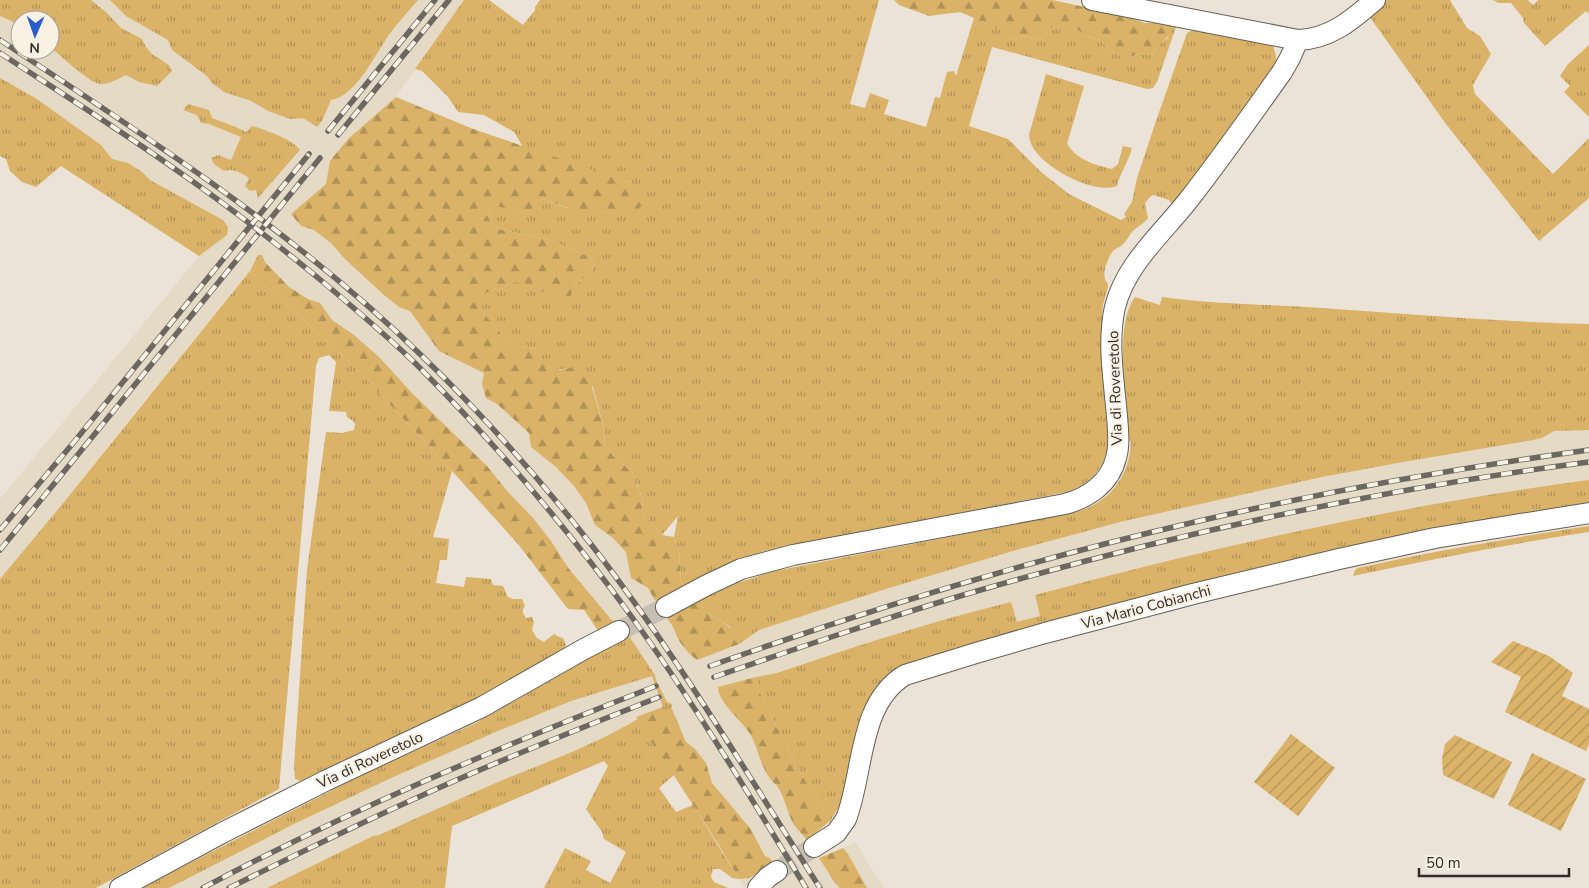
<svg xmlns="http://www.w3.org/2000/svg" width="1589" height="888" font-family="'Nunito Sans',sans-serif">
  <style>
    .built { fill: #e5dac6; fill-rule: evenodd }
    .grass { fill: url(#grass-tufts) }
    .forest { fill: url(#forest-firs) }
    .garden { fill: url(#garden-furrows) }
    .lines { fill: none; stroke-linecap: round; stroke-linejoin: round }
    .minor-tunnel { stroke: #c6bfb4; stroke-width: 20; stroke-dasharray: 20 10; stroke-linecap: butt }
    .minor-casing { stroke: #655f54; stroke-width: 22 }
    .minor { stroke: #fff; stroke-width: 20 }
    .rail-casing { stroke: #6c6861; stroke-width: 5.5 }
    .rail { stroke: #f8f1e4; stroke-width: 4; stroke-dasharray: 11; stroke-linecap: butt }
    .labels { text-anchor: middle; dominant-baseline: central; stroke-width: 4.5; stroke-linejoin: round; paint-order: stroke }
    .street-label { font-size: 15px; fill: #302d28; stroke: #f8f1e4 }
  </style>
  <defs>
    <pattern id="grass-tufts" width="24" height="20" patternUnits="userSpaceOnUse" patternTransform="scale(1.25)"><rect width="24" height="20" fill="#dab368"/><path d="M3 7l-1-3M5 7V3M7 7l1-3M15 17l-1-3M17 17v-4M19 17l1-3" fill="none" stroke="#b19256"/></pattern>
    <pattern id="forest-firs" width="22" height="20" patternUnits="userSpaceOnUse" patternTransform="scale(1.25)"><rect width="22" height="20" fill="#dab368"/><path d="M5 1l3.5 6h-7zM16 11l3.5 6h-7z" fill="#b19256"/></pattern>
    <pattern id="garden-furrows" width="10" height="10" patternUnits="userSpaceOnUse" patternTransform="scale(1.25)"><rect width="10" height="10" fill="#dab368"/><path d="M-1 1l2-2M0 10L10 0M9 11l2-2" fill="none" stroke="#b19256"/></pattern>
  </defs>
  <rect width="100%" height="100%" fill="#ebe3d7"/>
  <!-- built -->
  <path class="built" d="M0 0H464L396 97 473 129 594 171 590 308 668 616 737 583 775 571 1091 509 1118 492 1135 473 1162 297 1196 302 1304 307 1468 319 1589 324V504L1433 529 1376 540 1157 593 1060 618 1000 636 756 677 796 766 830 821 807 840 819 858 843 848 855 842 884 888H744L717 842 652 743 604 761 451 826 314 888H141L366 773 476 723 622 639 599 632 584 610 568 609 518 544 477 497 352 364 319 334 148 396 60 507 0 579V499L199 256 61 166 0 125ZM20 20H50V50H20Z"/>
  <!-- grass -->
  <path class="grass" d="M0 0H91L107 13 121 28 142 39 146 47 152 54 169 65 172 71 157 86 139 82 126 75C118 79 110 84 101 84 89 83 60 55 50 47V20H20V27L18 24 0 16Z
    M110 0H418C409 11 399 21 391 32 377 51 356 97 331 100L322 121 317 127 303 118 290 119 268 111 251 101 224 92 212 83 207 76 172 50 168 40 126 16Z
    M464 0H489L523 25 535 10V7L540 0H879L850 104 865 108 870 93 889 100 884 114 926 127 935 97 940 98 947 72 954 71 956 76 974 18 1003 30 1012 40 1024 36 1043 40 1048 29 1057 27H1073L1087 36 1099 40 1122 57H1131L1139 53 1152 55 1160 43 1168 38 1171 25H1175L1176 27 1157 82 1153 88 1147 89 992 47 969 126 1008 139 1041 172 1069 194 1121 220 1126 217 1124 214 1132 202 1137 178 1156 121 1187 33 1197 28 1272 43 1276 56V62L1210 156 1172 204 1169 200 1153 195 1149 198 1145 203 1148 218C1142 225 1137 227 1133 231 1129 235 1127 241 1123 244 1121 247 1116 248 1113 251 1107 259 1100 277 1108 284V287L1103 305 1102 315 1108 448C1101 472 1090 484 1067 492L764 551 719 568 684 586 681 581 679 552 674 537 678 516 662 535 643 513 642 498 632 471 618 461 604 446 605 432 593 387 572 367C550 373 548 366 536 349L511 346 478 306 481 295 497 288 502 289 515 281 574 286 592 271 594 261 587 256 547 239 498 229 490 221 487 215 492 204 530 214 534 204 544 199 564 207 597 213 622 210 632 183 523 147 514 132 484 115 458 112 448 97 422 71 415 69Z
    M1387 0H1450L1467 28 1480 36 1491 54 1473 85 1475 94 1553 174 1589 138V198L1539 241 1446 124 1369 16Z
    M1493 0H1528L1533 5 1538 0H1589V14L1586 11 1545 46 1524 23 1523 18 1511 3H1498Z
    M1589 45V117L1564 92 1570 86 1560 76 1568 64Z
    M1046 74 1084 86 1067 144C1079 161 1093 164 1112 169L1118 164 1123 146 1132 148C1129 161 1120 173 1117 186 1093 196 1029 162 1029 135Z
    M0 78 37 99 101 145 112 159 128 163 142 172 150 180 223 220 228 227 227 235 199 256 61 166 36 187 22 182 10 171 6 159 0 156Z
    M188 104 209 110 212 118 236 127 246 132 252 126C265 130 292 139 300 150L258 198 256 190 250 191 245 186 249 178C241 173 234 168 224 171L214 164 211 158 218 155 231 160 241 137 209 124 201 123 197 115 183 110Z
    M250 271 352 364 452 471 433 537 449 539 447 560H440L436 583 464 587 466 577 491 579 493 585 503 586 508 597 513 599H522L525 606C521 611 523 613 526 618L532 617 534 622 532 630 537 638 544 642 554 634 559 637 563 638 566 645 563 649 470 702 300 781 295 779 294 766 307 570 326 432 342 433 354 430 355 424 353 421 347 417 346 412 329 411 336 362 329 355 319 358 316 366 279 789 96 888H0V579L60 507Z
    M1135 297 1160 305 1162 297C1211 304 1257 304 1306 307 1400 313 1494 322 1589 324V430L1554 431 1542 438 1528 441 1403 462 1322 477 1124 521 1020 549 889 588 759 630 739 644 735 641 729 626 705 612 702 607V599L737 583 775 571 1077 512C1111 501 1129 477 1131 442L1129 440C1127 404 1113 326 1135 297Z
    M1589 480V504L1433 529 1376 540 1157 593 1060 618 912 663 895 670 883 679 875 688 870 697 862 719 843 798 839 807 830 821 796 766 758 689 756 677 777 673C854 647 932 621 1011 602L1017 622 1040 616 1035 595C1217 546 1402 505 1589 480Z
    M1589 526V532C1510 544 1432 559 1353 576L1355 570 1358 568C1434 551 1511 538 1589 526Z
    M615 620C619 626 622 633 629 636L655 675 656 680 667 702 672 704V709L663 707 652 676 571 701 498 731 391 778 292 825 169 888H141L366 773 476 723 622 639 615 624 612 621Z
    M638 719 674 775 659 788 676 812 693 805 739 879 732 878 720 869H713L711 877 714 882 728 888H544L565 848 591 861 586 870 610 883 626 852 604 839 602 832 586 809 608 766 604 761 452 826 445 888H267L373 836 379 835C421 816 463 797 505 779 550 761 596 744 638 719Z"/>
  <!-- forest -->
  <path class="forest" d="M894 0H1052L1127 16 1144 23H1165L1171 25C1172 37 1166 37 1159 45 1156 48 1154 52 1152 55L1139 53 1131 57H1122L1099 40 1087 36 1073 27H1057L1048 29 1043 40 1024 36 1012 40 1002 30 960 12 929 16 899 5Z
    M396 97 473 129 632 183 642 206 629 213C618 209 610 213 598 213 581 214 560 205 544 199L534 204 530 214 492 205 487 215 490 221 498 229 547 239 587 256 594 261 592 271 574 286 570 297H558L515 281 502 289 497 288 482 295 478 306 511 346 536 349 549 366 560 370 572 367 581 370 589 377 605 432 604 446 618 461 632 471 642 498 643 513 662 535 674 537 679 552 681 581 684 586 660 604 654 599 648 588 631 578 626 552 613 538 595 525 586 503 574 486 556 467 531 447 529 433 497 404 486 398 482 384 484 373 439 351 410 311 399 307 384 295 345 259 331 243 314 230 301 226 291 214 326 184 330 161 348 139Z
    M258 255H262L265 262 289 287 308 299 320 303 332 320 354 335 380 358 412 393 487 466 508 492 533 518 551 541 569 569 615 624 599 632 584 610 568 609 518 544 452 471 352 364 250 271Z
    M702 599V607C711 621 734 621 735 641L739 644 697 660C691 656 684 648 680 642 675 635 675 627 668 620V616Z
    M756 677 758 689 796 766 830 821 807 840C803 835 798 830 794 825 787 813 785 797 777 786 775 783 771 781 769 777 759 763 758 745 748 731 740 719 718 702 718 687Z
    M663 707 672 709 686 742 695 749 706 763 712 783 750 828 765 856 770 858 773 864 749 878 739 879 717 842 636 717Z
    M843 848 848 854 867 888H840L835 883 819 858Z"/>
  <!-- garden -->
  <path class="garden" d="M1513 641 1549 656 1573 673 1562 696 1589 709V744L1586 751 1505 712 1521 677 1491 662Z
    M1291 734 1335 768 1298 816 1254 782Z
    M1455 735 1512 762 1494 799 1443 775 1442 759 1445 744Z
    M1532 753 1586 779 1561 831 1508 805Z"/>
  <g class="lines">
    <!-- minor-tunnel -->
    <path class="minor-tunnel" d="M619 631 666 607
      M777 871 814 847"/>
    <defs>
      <path id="minor" d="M1092 0 1298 40C1330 39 1352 20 1375 0
        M666 607 707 585 741 569 793 555 1065 504C1088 498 1110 483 1116 458 1120 445 1118 430 1117 416 1114 381 1107 342 1115 307 1126 263 1164 232 1190 198 1222 157 1252 114 1282 72L1290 58 1298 40
        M814 847 836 833 846 819C864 773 858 703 905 675L976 653 1045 633 1193 594 1339 559 1435 538 1589 513
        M120 888 222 833 325 781 482 707 584 649 619 631
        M758 888 768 877 777 871"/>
    </defs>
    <!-- minor casing -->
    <use href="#minor" class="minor-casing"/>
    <!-- minor -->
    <use href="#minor" class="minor"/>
    <defs>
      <path id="rail" d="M0 40C147 137 295 232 422 356 482 414 539 478 590 543 675 652 746 772 820 888
        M0 53C61 93 123 132 182 174 231 208 277 244 323 282 354 308 386 335 416 364 495 443 568 529 634 620 696 706 751 798 806 888
        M328 131 435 0
        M338 135 449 0
        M0 530 74 442 309 154
        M0 550 320 158
        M710 666C870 609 1033 559 1199 521 1328 491 1458 468 1589 450
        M714 677C801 647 888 617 977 591 1177 533 1382 489 1589 462
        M203 888C349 810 502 746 656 686
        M229 888C305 850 381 813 459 779 525 750 592 724 659 697"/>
    </defs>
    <!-- rail casing -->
    <use href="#rail" class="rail-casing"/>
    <!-- rail -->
    <use href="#rail" class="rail"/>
  </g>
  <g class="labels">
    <!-- street labels -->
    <g class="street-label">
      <text transform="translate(1115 388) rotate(-92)">Via di Roveretolo</text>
      <text transform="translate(1146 607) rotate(-15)">Via Mario Cobianchi</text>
      <text transform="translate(370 760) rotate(-25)">Via di Roveretolo</text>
    </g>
  </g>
  <!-- north arrow -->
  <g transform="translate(35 35) rotate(182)"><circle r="24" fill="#f8f1e4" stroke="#a8a399"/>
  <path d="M0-4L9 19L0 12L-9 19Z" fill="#295dcb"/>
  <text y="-8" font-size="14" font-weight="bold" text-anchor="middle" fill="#302d28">N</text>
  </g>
  <!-- scale -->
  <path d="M1419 868v8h150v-8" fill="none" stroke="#302d28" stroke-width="2.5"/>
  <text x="1426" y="868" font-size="15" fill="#302d28" stroke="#f8f1e4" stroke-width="4" paint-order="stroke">50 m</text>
</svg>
